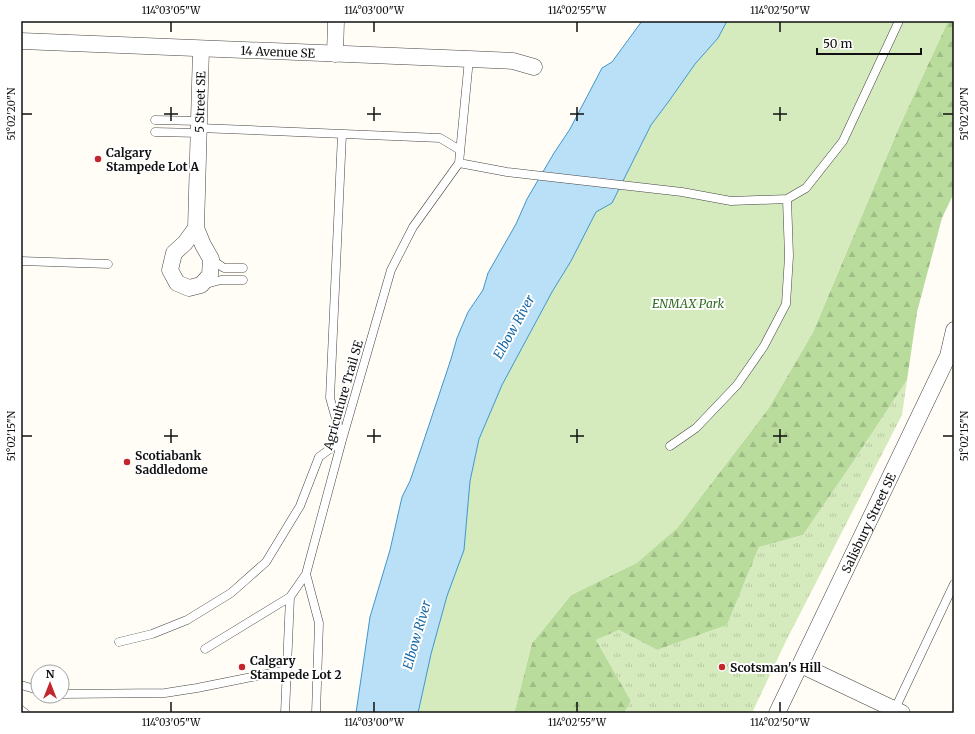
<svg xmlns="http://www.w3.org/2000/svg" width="975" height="734" font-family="Merriweather,serif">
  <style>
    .grass { fill: url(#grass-tufts) }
    .forest { fill: url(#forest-firs) }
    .park { fill: #d5ebbd }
    .water { fill: #b9e0f7; stroke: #3f96cf }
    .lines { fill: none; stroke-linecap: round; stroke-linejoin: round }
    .lane-casing { stroke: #444; stroke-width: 9 }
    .street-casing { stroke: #444; stroke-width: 17 }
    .lane { stroke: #fff; stroke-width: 8 }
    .street { stroke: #fff; stroke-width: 16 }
    .ticks { fill: none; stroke: #111; stroke-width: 1.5 }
    .poi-dot { fill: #c4262e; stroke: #fff; stroke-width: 1.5 }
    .labels { text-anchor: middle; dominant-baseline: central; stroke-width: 4; stroke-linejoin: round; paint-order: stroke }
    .street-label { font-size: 12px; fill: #111; stroke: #fff }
    .poi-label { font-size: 12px; font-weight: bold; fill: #111; stroke: #fff; text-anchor: start }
    .park-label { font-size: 12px; font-style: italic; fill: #2f6b1f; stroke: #fff }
    .water-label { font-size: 13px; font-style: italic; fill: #1768a6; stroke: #fff }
    .neatline { fill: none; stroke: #111; stroke-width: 1.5 }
    .ticks-label { font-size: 10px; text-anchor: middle; fill: #111 }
  </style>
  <defs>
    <pattern id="grass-tufts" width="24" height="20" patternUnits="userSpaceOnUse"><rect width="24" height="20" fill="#d5ebbd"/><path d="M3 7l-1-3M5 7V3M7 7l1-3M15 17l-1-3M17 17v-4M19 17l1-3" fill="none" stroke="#b6c8a1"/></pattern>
    <pattern id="forest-firs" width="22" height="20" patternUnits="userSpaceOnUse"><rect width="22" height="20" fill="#b9dc9c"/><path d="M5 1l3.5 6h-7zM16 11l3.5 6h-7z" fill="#9ebc85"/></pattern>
  </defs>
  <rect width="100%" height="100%" fill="#fffdf5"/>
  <!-- grass -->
  <path class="grass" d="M907 380 902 415 785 643 752 713H624L631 701 596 640 619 630 657 650 727 625 759 547 803 535 853 462Z"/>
  <!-- forest -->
  <path class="forest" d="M948 21H954V193L942 218 917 312 907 380 853 462 803 535 759 547 727 625 657 650 619 630 596 640 631 701 624 713H514L532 643 571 595 636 563 677 528 768 409 813 332 899 127Z"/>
  <!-- park -->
  <path class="park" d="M727 21H948L899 127 813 332 768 409 677 528 637 563 571 595 532 643 514 713H418L431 654 447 596 464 550 470 481 479 439 502 385 552 292 571 261 596 212 612 203 651 125 669 101 695 64 718 38Z"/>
  <!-- water -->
  <path class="water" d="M642 21H727L718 38 695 64 669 101 651 125 612 203 596 212 571 261 552 292 502 385 479 439 470 481 464 550 447 596 431 654 418 713H356L370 617 390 550 402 497 410 481 424 440 451 359 457 338 468 312 483 290 488 273 516 224 527 199 554 153 570 129 602 68 612 62Z"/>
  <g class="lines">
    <defs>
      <path id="lane" d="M155 120 199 121
        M199 128 440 138 460 150
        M155 132 199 133
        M459 163 469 59
        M211 259 224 268H243
        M21 261 108 264
        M206 284 221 280H243
        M670 446 696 428 737 385 764 346 786 304 789 256 787 199
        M306 574 319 623 316 713
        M119 642 152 634 187 620 231 593 266 562 300 506 319 457 342 440 330 398 342 134
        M205 649 290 597 306 574 342 440 391 270 413 227 459 163 507 172 682 192 731 201 787 199 806 188 843 141 899 21
        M21 685 38 690
        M62 694 165 693 197 688 287 670
        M21 710 25 713
        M894 711 954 584
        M285 713 290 597"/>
      <g id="street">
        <path id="s1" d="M21 41 469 59 513 61 534 67"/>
        <path d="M335 54 336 21"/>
        <path id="s2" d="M196 228 185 243 174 253 170 270 177 283 189 288 201 285 210 275 211 259 203 245 196 228 201 49"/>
        <path d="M801 665 902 713"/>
        <path id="s3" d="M777 713 948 356 954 330"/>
      </g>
    </defs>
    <!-- lane casing -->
    <use href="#lane" class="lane-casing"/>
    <!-- street casing -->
    <use href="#street" class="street-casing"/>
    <!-- lane -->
    <use href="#lane" class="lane"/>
    <!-- street -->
    <use href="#street" class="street"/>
  </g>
  <!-- ticks -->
  <path class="ticks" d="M171 22V32M374 22V32M577 22V32M780 22V32M171 107V121M374 107V121M577 107V121M780 107V121M22 114H32M164 114H178M367 114H381M570 114H584M773 114H787M943 114H953M171 429V443M374 429V443M577 429V443M780 429V443M22 436H32M164 436H178M367 436H381M570 436H584M773 436H787M943 436H953M171 702V712M374 702V712M577 702V712M780 702V712"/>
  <!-- markers -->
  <g class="poi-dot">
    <circle cx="98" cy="159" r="4"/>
    <circle cx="127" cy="462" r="4"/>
    <circle cx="242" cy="667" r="4"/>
    <circle cx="722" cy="667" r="4"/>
  </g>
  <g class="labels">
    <!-- street labels -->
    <g class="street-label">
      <text stroke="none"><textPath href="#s1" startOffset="257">14 Avenue SE</textPath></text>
      <text stroke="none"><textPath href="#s2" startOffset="281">5 Street SE</textPath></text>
      <text transform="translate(343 395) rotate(-74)">Agriculture Trail SE</text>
      <text stroke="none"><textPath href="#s3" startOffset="211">Salisbury Street SE</textPath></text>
    </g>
    <!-- poi labels -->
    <g class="poi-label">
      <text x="106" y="152">Calgary<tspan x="106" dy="14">Stampede Lot A</tspan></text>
      <text x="135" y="455">Scotiabank<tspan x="135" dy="14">Saddledome</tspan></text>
      <text x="250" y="660">Calgary<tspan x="250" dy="14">Stampede Lot 2</tspan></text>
      <text x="730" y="667">Scotsman's Hill</text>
    </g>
    <!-- park labels -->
    <g class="park-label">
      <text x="688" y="303">ENMAX Park</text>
    </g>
    <!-- water labels -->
    <g class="water-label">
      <text transform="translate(514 327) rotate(-61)">Elbow River</text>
      <text transform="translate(417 635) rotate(-74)">Elbow River</text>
    </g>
  </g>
  <!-- border -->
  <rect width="975" height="734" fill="none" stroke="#ffffff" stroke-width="44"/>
  <!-- north arrow -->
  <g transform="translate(50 684)"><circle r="19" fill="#ffffff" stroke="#a0a0a0"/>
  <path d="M0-3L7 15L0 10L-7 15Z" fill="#c4262e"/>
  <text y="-6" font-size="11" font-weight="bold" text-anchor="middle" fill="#111111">N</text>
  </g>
  <!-- scale -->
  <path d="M817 48v6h104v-6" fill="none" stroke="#111111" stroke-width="2"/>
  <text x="823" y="48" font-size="12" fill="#111111" stroke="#ffffff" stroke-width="3" paint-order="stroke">50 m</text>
  <rect x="22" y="22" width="931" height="690" class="neatline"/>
  <g class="ticks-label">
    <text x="171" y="14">114°03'05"W</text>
    <text x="374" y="14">114°03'00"W</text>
    <text x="577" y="14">114°02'55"W</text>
    <text x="780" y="14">114°02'50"W</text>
    <text transform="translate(11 114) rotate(-90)" y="4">51°02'20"N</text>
    <text transform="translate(964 114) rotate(-90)" y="4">51°02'20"N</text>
    <text transform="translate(11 436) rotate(-90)" y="4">51°02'15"N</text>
    <text transform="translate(964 436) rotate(-90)" y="4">51°02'15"N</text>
    <text x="171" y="726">114°03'05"W</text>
    <text x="374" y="726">114°03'00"W</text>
    <text x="577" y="726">114°02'55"W</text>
    <text x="780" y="726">114°02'50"W</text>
  </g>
</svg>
